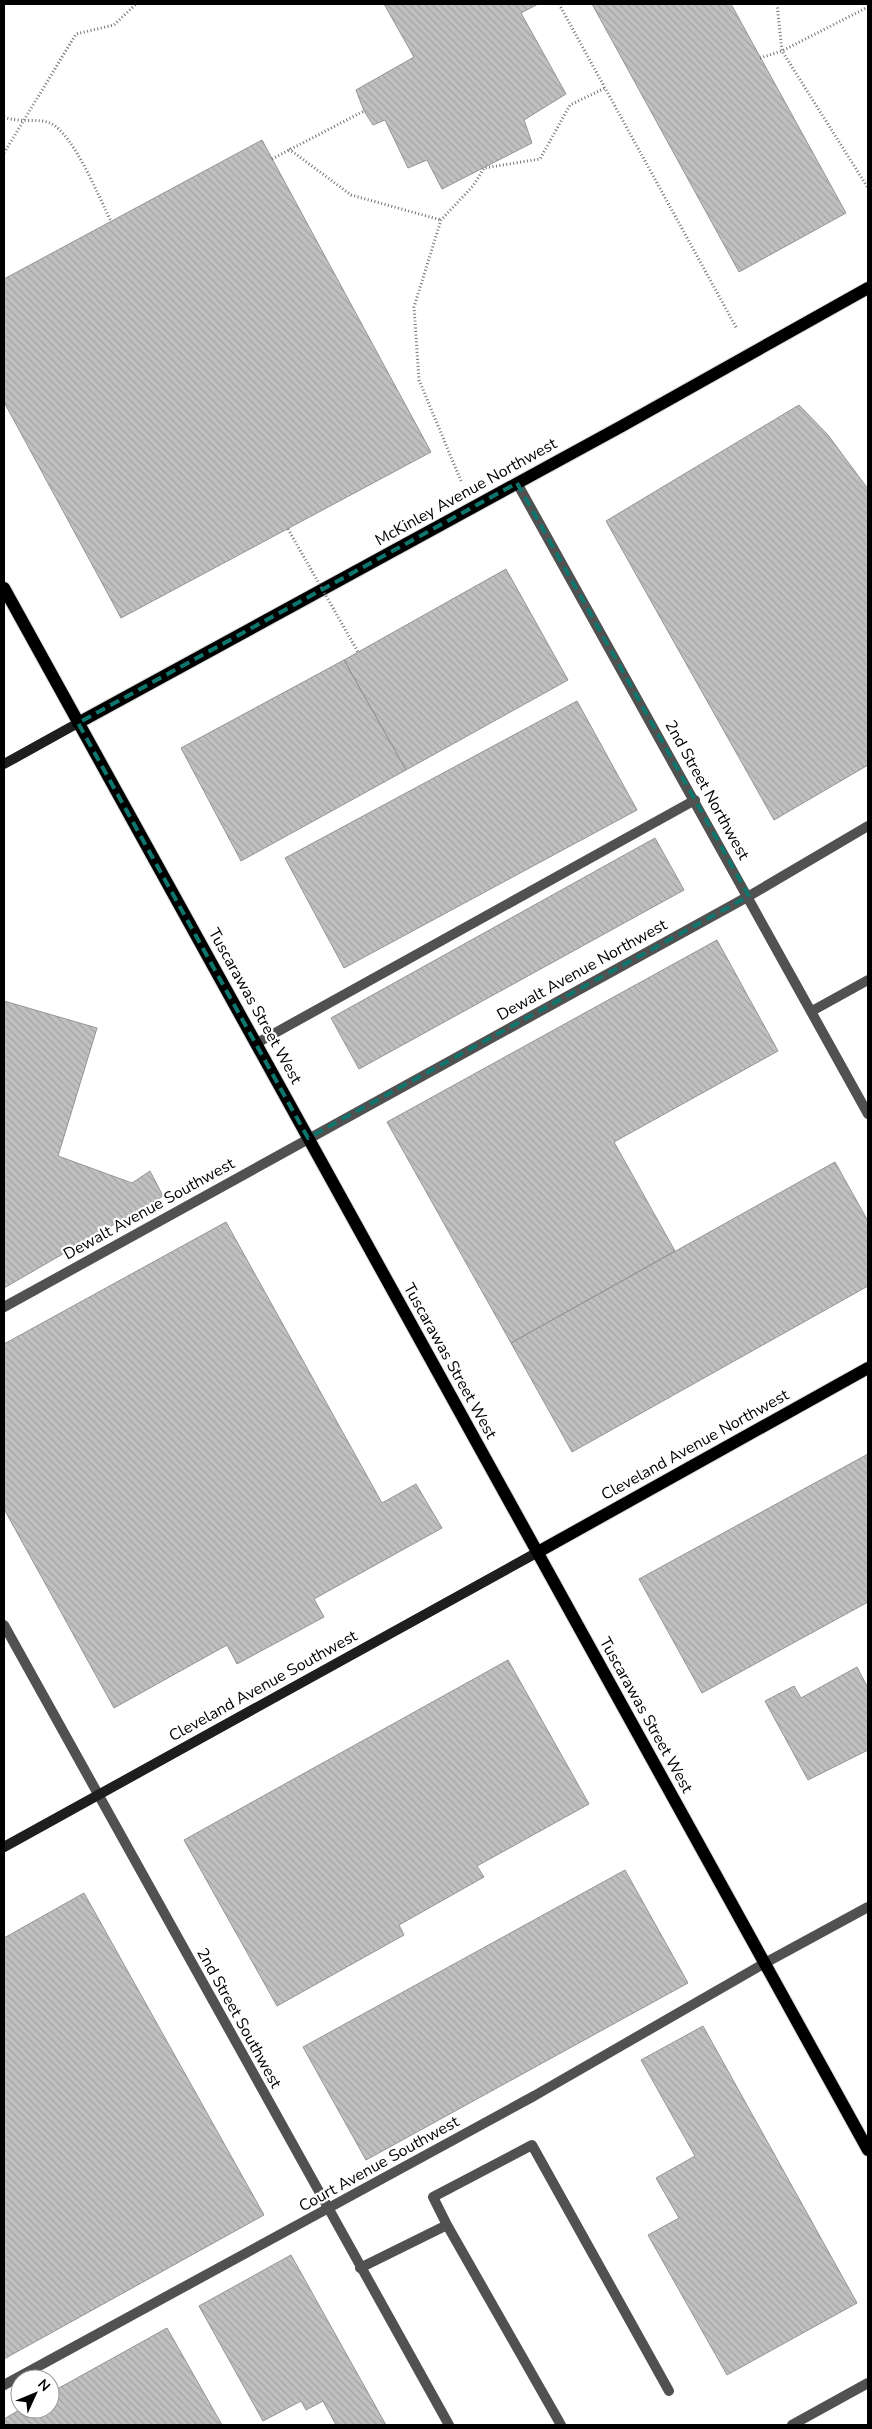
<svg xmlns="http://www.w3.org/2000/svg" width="872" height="2429" font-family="'Nunito Sans',sans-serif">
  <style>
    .building { fill: url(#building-back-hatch); stroke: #959595 }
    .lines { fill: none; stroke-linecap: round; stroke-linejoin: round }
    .primary-casing { stroke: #dbdbdb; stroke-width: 14 }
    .path { stroke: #737373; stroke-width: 3; stroke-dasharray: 1 2.5; stroke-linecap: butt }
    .service { stroke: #515151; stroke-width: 10 }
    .pedestrian { stroke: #515151; stroke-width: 10 }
    .minor { stroke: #515151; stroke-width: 10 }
    .tertiary { stroke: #515151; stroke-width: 10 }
    .secondary { stroke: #1e1e1e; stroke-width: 10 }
    .primary { stroke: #000; stroke-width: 12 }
    .path-bridge { stroke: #737373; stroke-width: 3; stroke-dasharray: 1 2.5; stroke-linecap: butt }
    .marked { fill: none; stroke: #0f766e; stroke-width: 4; stroke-dasharray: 10 6; stroke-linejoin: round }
    .labels { text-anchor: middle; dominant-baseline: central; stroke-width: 4.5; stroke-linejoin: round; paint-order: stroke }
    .street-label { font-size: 16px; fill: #000; stroke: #fff }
  </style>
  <defs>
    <pattern id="building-back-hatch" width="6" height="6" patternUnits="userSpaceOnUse" patternTransform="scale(1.25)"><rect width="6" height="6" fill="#c0c0c0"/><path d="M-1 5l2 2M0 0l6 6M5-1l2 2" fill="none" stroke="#a3a3a3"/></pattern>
  </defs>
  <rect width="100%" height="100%" fill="#fff"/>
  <!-- building -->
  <path class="building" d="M384 4H538L521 13 566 94 524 120 532 143 442 189 427 160 408 168 385 120 373 125 364 111 356 90 414 57Z
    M592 4H731L846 213 739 272Z
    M262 140 431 452 121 618 4 402V279Z
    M799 405 828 435 868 489V765L774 820 606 521Z
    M506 569 568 680 406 770 344 660Z
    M344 660 406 770 241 861 181 748Z
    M577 701 637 810 344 968 285 858Z
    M655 838 684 890 359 1069 331 1018Z
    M717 940 778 1051 614 1142 675 1251 511 1343 387 1122Z
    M4 1001 97 1028 58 1156 132 1183 150 1171 163 1196 4 1288Z
    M835 1162 868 1221V1286L572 1452 511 1343Z
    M226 1222 382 1503 416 1484 442 1528 314 1599 324 1617 237 1664 227 1645 114 1708 4 1509V1344Z
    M868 1454V1602L702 1693 639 1579Z
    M508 1660 589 1804 477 1866 484 1877 399 1925 404 1935 277 2006 184 1840Z
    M857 1667 868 1688V1750L808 1780 765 1701 794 1686 801 1698Z
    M625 1870 688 1983 366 2160 303 2047Z
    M84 1893 264 2215 4 2359V1938Z
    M703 2026 857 2303 727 2375 648 2235 679 2218 656 2178 695 2156 641 2060Z
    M291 2255 386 2425H336L323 2401 306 2410 301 2401 263 2421 199 2306Z
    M167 2328 222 2425H4V2419L21 2409H50V2393Z"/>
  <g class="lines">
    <defs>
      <path id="primary" d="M4 588 868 2150
        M78 723 622 426 868 288
        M538 1552 868 1368"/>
    </defs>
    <!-- primary casing -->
    <use href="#primary" class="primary-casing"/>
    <!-- path -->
    <path class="path" d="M559 4 737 329
      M777 4 782 51 868 188
      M760 58 782 51 868 7
      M4 117C19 123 38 118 50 123 74 134 98 196 111 221
      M289 149 351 195 441 220
      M4 153 76 34 114 25 136 4
      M272 159 364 111
      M461 481 419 380 414 307 441 220 473 186 484 168 540 159 570 105 605 88"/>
    <!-- service -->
    <path class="service" d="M812 1011 868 980
      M257 1043 695 800
      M447 2225 561 2425
      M360 2268 447 2225 433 2197 532 2145 669 2391"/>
    <!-- pedestrian -->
    <path class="pedestrian" d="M765 1963 868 1907"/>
    <!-- minor -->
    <path class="minor" d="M4 1307 749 896 868 826
      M4 2385 534 2096 765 1963"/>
    <!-- tertiary -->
    <path class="tertiary" d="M517 483 868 1114
      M4 1625 449 2425
      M792 2425 868 2383"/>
    <!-- secondary -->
    <path class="secondary" d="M4 764 78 723
      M4 1847 538 1552"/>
    <!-- primary -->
    <use href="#primary" class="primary"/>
    <!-- path-bridge -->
    <path class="path-bridge" d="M288 529 358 652"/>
  </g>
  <!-- marked area -->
  <path class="marked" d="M517 483 749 896 308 1138 78 723Z"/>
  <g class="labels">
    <!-- street labels -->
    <g class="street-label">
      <text transform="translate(466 492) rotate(-29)">McKinley Avenue Northwest</text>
      <text transform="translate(707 790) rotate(61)">2nd Street Northwest</text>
      <text transform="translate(582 970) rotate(-29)">Dewalt Avenue Northwest</text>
      <text transform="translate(255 1006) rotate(61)">Tuscarawas Street West</text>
      <text transform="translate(149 1209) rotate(-29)">Dewalt Avenue Southwest</text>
      <text transform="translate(450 1361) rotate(61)">Tuscarawas Street West</text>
      <text transform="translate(695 1445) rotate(-29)">Cleveland Avenue Northwest</text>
      <text transform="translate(263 1686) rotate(-29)">Cleveland Avenue Southwest</text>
      <text transform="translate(646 1715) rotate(61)">Tuscarawas Street West</text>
      <text transform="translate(239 2018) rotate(61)">2nd Street Southwest</text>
      <text transform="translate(379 2164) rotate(-29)">Court Avenue Southwest</text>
    </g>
  </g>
  <!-- border -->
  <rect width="872" height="2429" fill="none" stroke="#000000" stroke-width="10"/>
  <!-- north arrow -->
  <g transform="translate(35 2394) rotate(46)"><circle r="24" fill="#ffffff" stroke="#999999"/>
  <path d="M0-4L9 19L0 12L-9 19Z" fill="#000000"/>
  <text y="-8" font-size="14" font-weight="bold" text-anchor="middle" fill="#000000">N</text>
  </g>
</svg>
